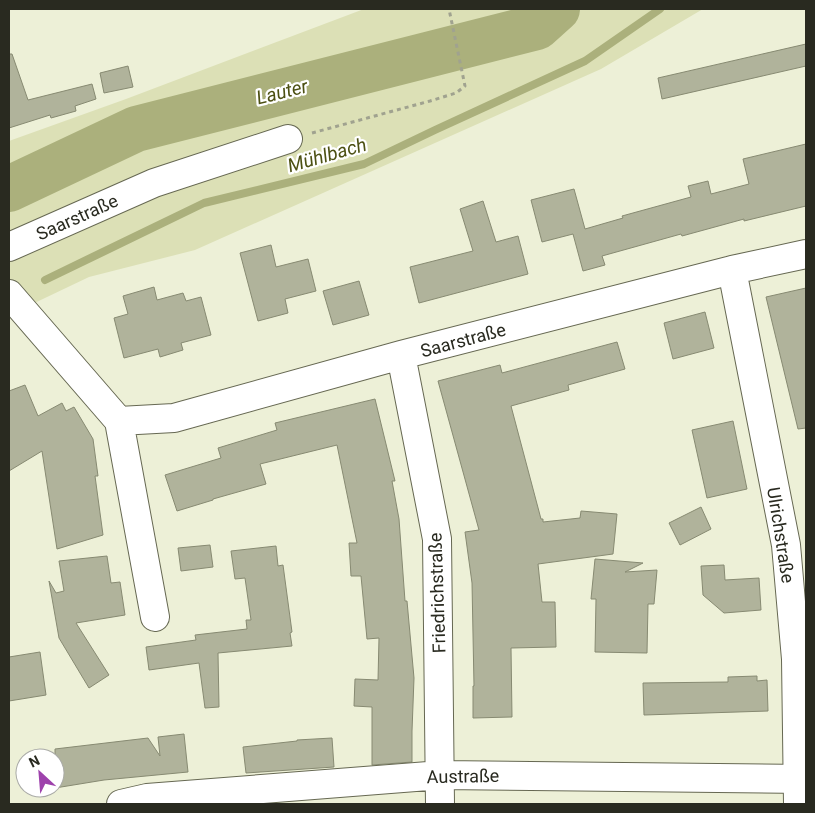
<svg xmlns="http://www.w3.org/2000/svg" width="815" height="813" font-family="Roboto,sans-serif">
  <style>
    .green { fill: #dce0b6 }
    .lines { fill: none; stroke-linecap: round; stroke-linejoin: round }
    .stream { stroke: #abb07c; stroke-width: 8 }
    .river { stroke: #abb07c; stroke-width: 46 }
    .building { fill: #b0b39b; stroke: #878a72 }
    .minor-casing { stroke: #666852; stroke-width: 30 }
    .path { stroke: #a0a28f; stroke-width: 3; stroke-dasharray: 4 4; stroke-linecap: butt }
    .minor { stroke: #fff; stroke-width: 28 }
    .labels { text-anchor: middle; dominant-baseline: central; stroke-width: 4.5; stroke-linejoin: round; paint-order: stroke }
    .street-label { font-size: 18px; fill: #292a20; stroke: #fff }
    .water-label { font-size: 19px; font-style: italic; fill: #4c5013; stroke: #fff }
  </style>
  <rect width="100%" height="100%" fill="#edf0d7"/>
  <!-- green -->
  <path class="green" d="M364 9H703L601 69 195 250 89 277 24 308 9 287V141L126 99Z"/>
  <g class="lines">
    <!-- stream -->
    <path class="stream" d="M45 280 204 203 364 164 435 130 585 61 660 9"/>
    <!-- river -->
    <path class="river" d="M9 189 136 129 537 27 557 9"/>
  </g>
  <!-- building -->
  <path class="building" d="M806 44V66L662 99 658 78Z
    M9 54H12L28 100 92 84 96 99 75 106 76 111 51 118 50 115 9 128Z
    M128 66 133 87 104 93 100 73Z
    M806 144V206L744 221V219L682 236 681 234 602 256 605 265 583 271 573 234 542 242 531 200 574 189 585 229 623 218 622 216 691 197 688 186 708 181 711 194 749 184 743 159Z
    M483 201 496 242 518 236 528 274 419 303 410 267 473 251 460 209Z
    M271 245 276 267 308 259 316 291 285 299 288 313 258 321 240 253Z
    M359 281 369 315 333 325 323 291Z
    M154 287 157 300 183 293 186 301 201 297 211 335 181 343 183 350 160 357 158 349 124 358 114 318 128 314 123 296Z
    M806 288V428L798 429 766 297Z
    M705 312 714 348 673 359 664 323Z
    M617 342 625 369 568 385 569 390 511 406 541 519H543V522L580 518 581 511 617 514 613 554 538 564 542 602H555L556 647 511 648 512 717 473 718V686H474L472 583 465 532 479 530 438 381 500 365 502 373Z
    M25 385 38 416 62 403 66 411 74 407 93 439 98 476H95L103 535 57 549 42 451 9 471V391Z
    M375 399 395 481H392L399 519 405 601H407L414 678 412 731V762L372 765V707L354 706 355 679 378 680 379 638 367 639 361 576H351L349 543H357L337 445 260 464 266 484 213 499V500L177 511 165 475 221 458 218 448 277 430 275 423Z
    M733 421 747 489 707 498 692 430Z
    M701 507 711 529 680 545 669 523Z
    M210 545 213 567 181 571 178 548Z
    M276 546 278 566 283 565 292 632 290 633 292 646 218 653 219 707 205 708 199 663 149 670 146 647 196 640 195 635 247 629 246 620H251L245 578 235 579 231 551Z
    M107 556 111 583 120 582 125 615 76 623 109 675 89 688 59 638 49 581 56 593 64 591 59 561Z
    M595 559 643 563 625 572 657 570 654 604H648L647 653 595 652 596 599H591Z
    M724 565 725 580 759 578 761 610 724 613 703 595 701 566Z
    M40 652 46 695 9 701V657Z
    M757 676V681L767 680 768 711 644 715 643 683 728 682V677Z
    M184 734 188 772 104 780 55 788V749L148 738 160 756 158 737Z
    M332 738 334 767 246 773 243 747 297 741V740Z"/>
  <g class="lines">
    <defs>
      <path id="minor" d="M9 247 154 183 288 139
        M732 270 786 545 796 659 798 804
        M9 294 119 421 174 418 401 355 732 270 806 254
        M401 355 437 539 440 804
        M119 421 155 617
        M121 804 147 798 441 775 806 779"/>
    </defs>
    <!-- minor casing -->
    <use href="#minor" class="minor-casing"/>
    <!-- path -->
    <path class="path" d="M312 133 430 101 456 93 465 86 449 9"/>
    <!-- minor -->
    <use href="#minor" class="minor"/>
  </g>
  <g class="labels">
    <!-- street labels -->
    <g class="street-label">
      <text transform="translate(77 217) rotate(-24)">Saarstraße</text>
      <text transform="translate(463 340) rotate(-15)">Saarstraße</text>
      <text transform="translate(781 535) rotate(81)">Ulrichstraße</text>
      <text transform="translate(437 593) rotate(-92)">Friedrichstraße</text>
      <text transform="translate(463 776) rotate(-1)">Austraße</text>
    </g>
    <!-- water labels -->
    <g class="water-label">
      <text transform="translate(282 92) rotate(-14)">Lauter</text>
      <text transform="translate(327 155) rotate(-16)">Mühlbach</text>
    </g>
  </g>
  <!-- border -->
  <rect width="815" height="813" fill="none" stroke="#292a20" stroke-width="20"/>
  <!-- north arrow -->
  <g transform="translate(40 773) rotate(334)"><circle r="24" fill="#ffffff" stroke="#a9aaa6"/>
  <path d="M0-4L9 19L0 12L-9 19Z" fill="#9e42ac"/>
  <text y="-8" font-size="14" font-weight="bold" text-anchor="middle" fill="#292a20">N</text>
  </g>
</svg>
